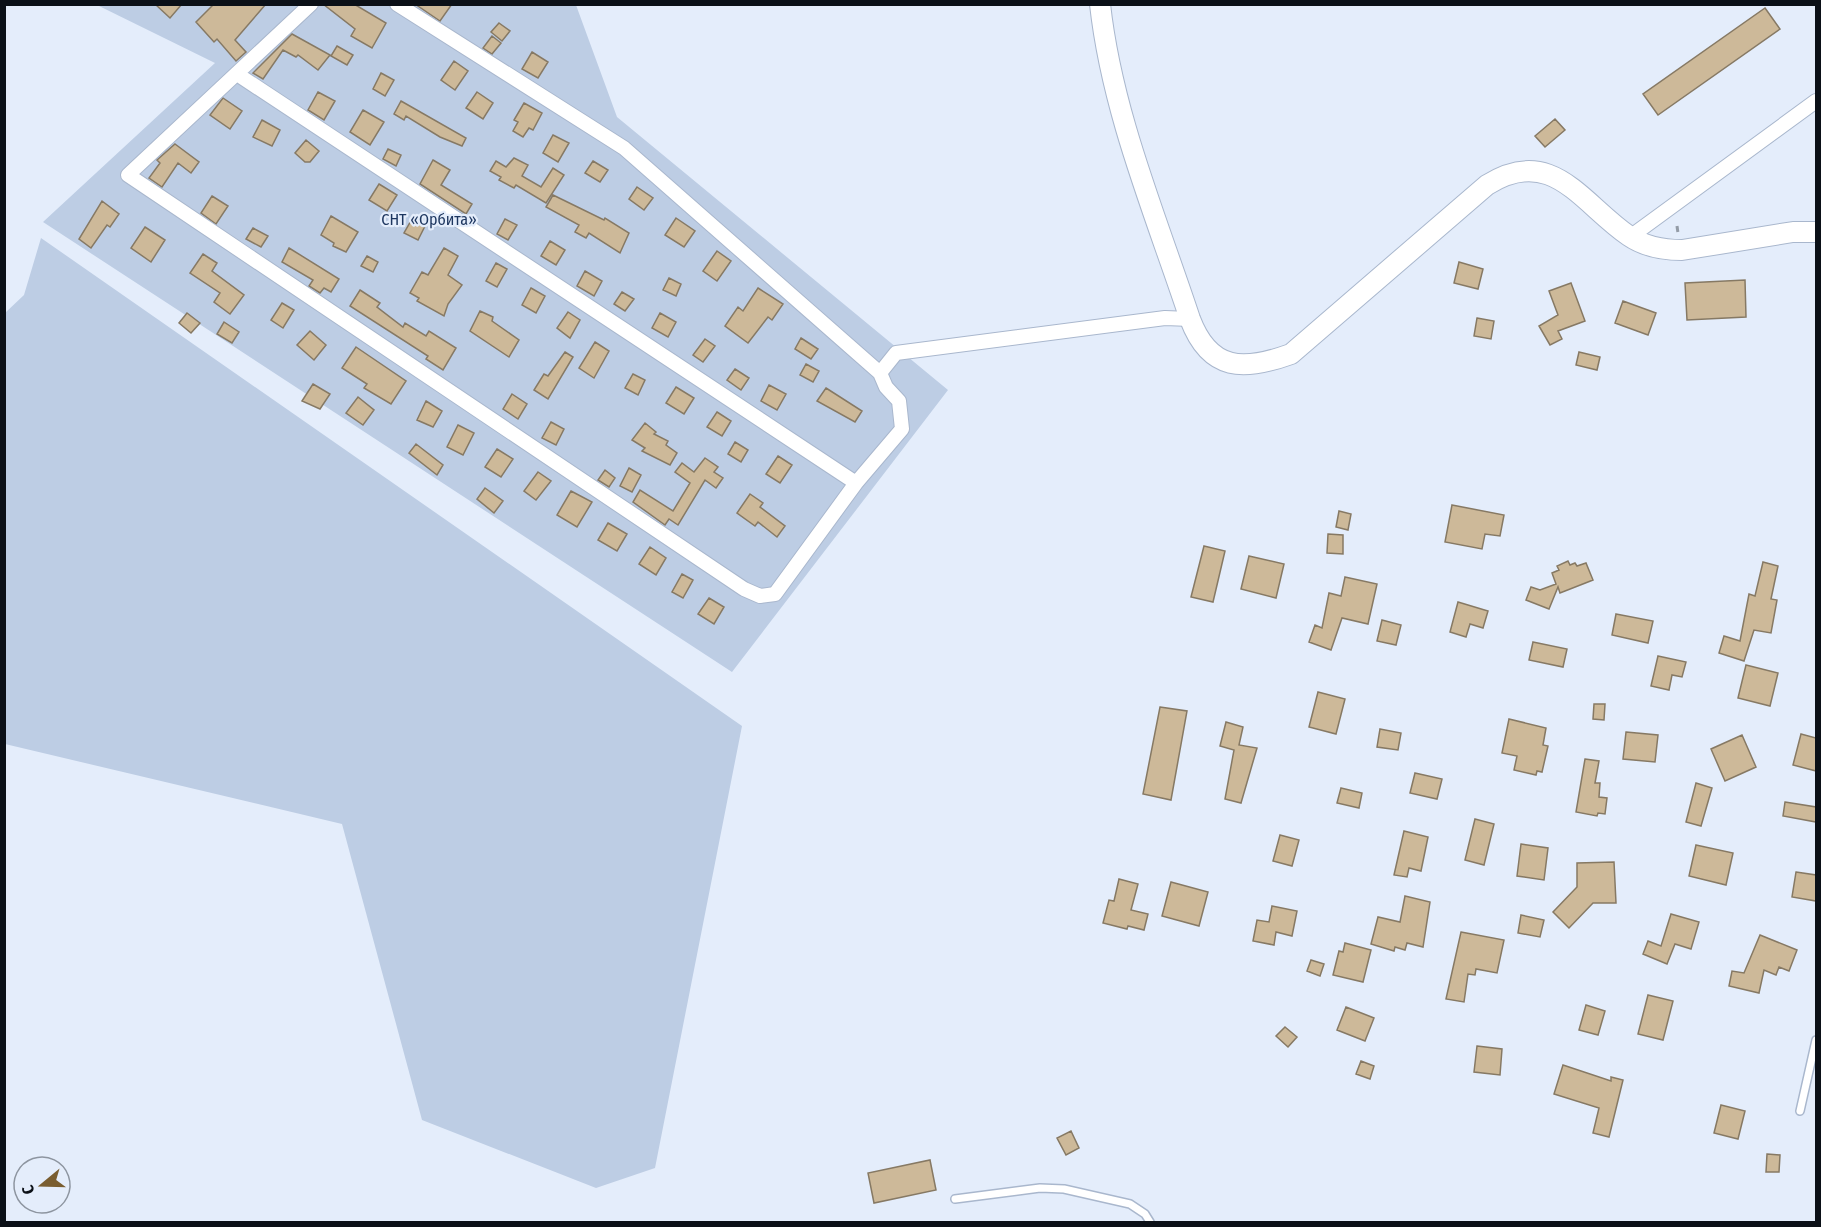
<svg xmlns="http://www.w3.org/2000/svg" width="1821" height="1227" font-family="'Fira Sans Condensed',sans-serif">
  <style>
    .green { fill: #bdcde4 }
    .building { fill: #cdb999; stroke: #867964; stroke-width: 1.5 }
    .lines { fill: none; stroke-linecap: round; stroke-linejoin: round }
    .lane-casing { stroke: #a9b7cd; stroke-width: 10 }
    .street-casing { stroke: #a9b7cd; stroke-width: 16 }
    .secondary-casing { stroke: #a9b7cd; stroke-width: 22 }
    .path { stroke: #939ba6; stroke-width: 3; stroke-dasharray: 6 3; stroke-linecap: butt }
    .lane { stroke: #fff; stroke-width: 7 }
    .street { stroke: #fff; stroke-width: 14 }
    .secondary { stroke: #fff; stroke-width: 20 }
    .labels { text-anchor: middle; dominant-baseline: central; stroke-width: 4.5; stroke-linejoin: round; paint-order: stroke }
    .park-label { font-size: 16px; fill: #1d365f; stroke: #e4edfb }
  </style>
  <rect width="100%" height="100%" fill="#e4edfb"/>
  <!-- green -->
  <path class="green" d="M97 5H576L617 117 948 390 732 672 43 222 215 63Z
    M41 238 742 726 655 1168 596 1188 422 1120 342 824 5 744V313L24 295Z"/>
  <!-- building -->
  <path class="building" d="M155 4H182L170 18Z
    M214 4H266L235 40 246 52 236 61 217 39 214 42 196 22Z
    M323 4H354L386 23 372 48 351 36 355 29Z
    M415 4H452L440 21Z
    M1765 8 1780 29 1658 115 1643 94Z
    M499 23 510 31 502 41 491 32Z
    M292 34 330 55 318 70 298 55 296 57 283 50 263 79 253 73Z
    M492 36 501 43 492 54 483 48Z
    M337 46 353 55 347 65 331 56Z
    M532 52 548 62 538 78 522 69Z
    M454 61 468 71 455 90 441 80Z
    M381 73 394 80 385 96 373 89Z
    M318 92 335 101 324 120 308 110Z
    M477 92 493 103 483 119 466 108Z
    M223 98 242 111 230 129 210 115Z
    M401 101 466 138 462 146 440 137 406 116 404 120 394 114Z
    M524 103 542 113 533 130 529 128 523 137 513 131 518 122 514 120Z
    M363 110 384 122 370 145 350 132Z
    M1555 119 1565 130 1545 147 1535 136Z
    M262 120 280 130 272 146 253 137Z
    M553 135 569 143 558 162 543 153Z
    M306 140 319 151 310 162H305L295 153Z
    M175 144 199 162 191 173 178 163 162 187 149 178 160 163 157 160Z
    M388 149 401 155 396 166 383 159Z
    M514 158 528 165 522 176 541 187 553 168 564 175 546 203 516 185 514 188 499 180 501 177 490 171 496 161 506 167Z
    M433 160 450 170 441 185 472 204 466 214 420 184Z
    M593 161 608 170 600 182 585 173Z
    M379 184 397 195 387 211 369 200Z
    M637 187 653 198 644 210 629 199Z
    M553 195 604 220 605 218 629 233 620 253 589 233 586 238 575 232 579 225 546 207Z
    M212 196 228 206 216 224 201 213Z
    M102 201 119 214 110 227 107 225 91 248 79 239Z
    M331 216 358 232 346 252 333 246 334 243 321 235Z
    M676 218 695 231 684 247 665 235Z
    M412 219 425 226 418 240 404 233Z
    M505 219 517 225 508 240 497 234Z
    M145 227 165 240 151 262 131 248Z
    M253 228 268 236 261 247 246 239Z
    M550 241 565 250 556 265 541 256Z
    M289 248 339 279 331 292 324 288 320 293 309 286 313 280 282 262Z
    M444 248 458 256 448 275 462 285 448 304 444 316 417 301 419 298 410 293 422 272 428 275Z
    M717 251 731 261 717 281 703 271Z
    M203 254 217 263 212 271 244 295 230 314 214 302 220 293 190 273Z
    M367 256 378 262 373 272 361 266Z
    M1459 262 1483 269 1478 289 1454 283Z
    M496 263 507 269 497 287 486 281Z
    M585 271 602 281 594 296 577 286Z
    M669 278 681 284 676 296 663 290Z
    M1745 280 1746 317 1687 320 1685 283Z
    M1571 283 1585 321 1558 331 1562 339 1550 345 1539 326 1558 315 1549 291Z
    M531 288 545 296 536 313 522 305Z
    M758 288 783 304 772 320 768 317 748 343 725 326 738 307 743 311Z
    M360 290 380 303 377 307 403 327 405 323 426 336 429 331 456 348 443 370 426 359 428 356 350 306Z
    M622 292 634 299 625 311 614 304Z
    M1623 301 1656 313 1648 335 1615 323Z
    M282 303 294 310 283 328 271 320Z
    M480 311 493 317 492 321 519 340 509 357 470 331Z
    M568 312 580 320 570 338 557 328Z
    M187 313 200 323 191 333 179 323Z
    M660 313 676 322 668 337 652 328Z
    M1477 318 1494 321 1491 339 1474 336Z
    M224 322 239 332 232 343 217 334Z
    M310 331 326 345 314 360 297 345Z
    M801 338 818 349 811 359 795 349Z
    M705 339 715 346 703 362 693 355Z
    M595 342 609 351 594 378 579 368Z
    M356 347 406 381 391 404 364 388 367 384 342 368Z
    M565 352 573 357 548 399 534 390 544 374 548 376Z
    M1579 352 1600 357 1597 370 1576 365Z
    M806 364 819 371 813 382 800 375Z
    M735 369 749 378 741 390 727 380Z
    M633 374 645 380 638 395 625 388Z
    M313 384 330 394 320 409 302 401Z
    M769 385 786 394 777 410 761 401Z
    M676 387 694 398 684 414 666 403Z
    M826 388 862 411 855 422 817 401Z
    M512 394 527 404 518 419 503 409Z
    M358 397 374 410 363 425 346 413Z
    M426 401 442 411 433 427 417 420Z
    M717 412 731 421 722 436 707 427Z
    M551 422 564 429 556 445 542 438Z
    M645 423 656 432 654 434 668 441 666 445 677 453 670 465 642 451 645 448 632 440Z
    M458 425 474 433 463 455 447 447Z
    M735 442 748 450 741 462 728 454Z
    M416 444 443 465 437 475 409 453Z
    M497 449 513 459 501 477 485 467Z
    M778 456 792 465 780 483 766 474Z
    M705 458 718 467 714 472 723 478 716 488 705 480 678 525 669 519 665 525 633 502 640 490 673 511 690 483 675 472 682 463 694 472Z
    M629 468 641 475 632 492 620 486Z
    M605 470 615 478 609 487 598 480Z
    M538 472 551 481 536 500 524 491Z
    M485 488 503 501 494 513 477 499Z
    M571 491 592 502 577 527 557 515Z
    M750 494 763 503 760 507 785 526 777 537 758 522 755 526 737 513Z
    M1452 505 1504 515 1500 536 1485 534 1482 549 1445 542Z
    M1339 511 1351 514 1348 530 1336 527Z
    M608 523 627 534 617 551 598 540Z
    M1328 534 1343 535V554L1327 553Z
    M1204 546 1225 551 1213 602 1191 597Z
    M650 547 666 558 656 575 639 564Z
    M1249 556 1284 564 1276 598 1241 589Z
    M1568 561 1570 565 1575 563 1577 566 1586 563 1593 580 1560 593 1558 587 1549 609 1526 600 1531 587 1540 590 1556 584 1552 573 1559 570 1557 566Z
    M1763 562 1778 566 1771 599 1777 600 1771 633 1754 630 1744 661 1719 653 1724 636 1740 641 1749 594 1755 596Z
    M682 574 693 580 683 598 672 592Z
    M1345 577 1377 584 1368 624 1342 618 1331 650 1309 642 1315 625 1322 628 1329 593 1341 596Z
    M709 598 724 607 714 624 698 614Z
    M1458 602 1488 611 1483 628 1470 624 1466 637 1450 632Z
    M1616 614 1653 621 1648 643 1612 635Z
    M1382 620 1401 625 1396 645 1377 641Z
    M1533 642 1567 649 1563 667 1529 660Z
    M1658 656 1686 662 1682 677 1672 675 1669 690 1651 686Z
    M1746 665 1778 673 1770 706 1738 698Z
    M1318 692 1345 699 1336 734 1309 727Z
    M1594 704H1605L1604 720 1593 719Z
    M1160 707 1187 711 1171 800 1143 794Z
    M1509 719 1546 728 1543 745 1548 746 1542 772 1537 771 1536 775 1514 770 1517 756 1502 753Z
    M1226 722 1243 727 1239 745 1257 748 1241 803 1225 799 1234 750 1220 746Z
    M1380 729 1401 733 1398 750 1377 747Z
    M1626 732 1658 735 1655 762 1623 759Z
    M1801 734 1816 738V771L1793 765Z
    M1742 735 1756 767 1725 781 1711 749Z
    M1585 759 1599 761 1595 783H1600L1599 797 1607 798 1605 814 1598 813 1597 816 1576 812Z
    M1415 773 1442 779 1437 799 1410 793Z
    M1696 783 1712 788 1701 826 1686 822Z
    M1341 788 1362 793 1359 808 1337 803Z
    M1785 802 1816 807V822L1783 816Z
    M1475 819 1494 824 1484 865 1465 860Z
    M1404 831 1428 837 1421 871 1409 868 1407 877 1394 875Z
    M1280 835 1299 840 1292 866 1273 861Z
    M1521 844 1548 848 1544 880 1517 876Z
    M1696 845 1733 853 1726 885 1689 876Z
    M1614 862 1616 903H1593L1569 928 1553 912 1577 887V863Z
    M1796 872 1816 875V901L1792 897Z
    M1119 879 1138 884 1131 910 1148 914 1144 930 1128 926 1127 929 1103 923 1109 900 1114 901Z
    M1171 882 1208 892 1199 926 1162 916Z
    M1405 896 1430 902 1423 947 1407 943 1405 950 1395 947 1394 951 1371 944 1378 917 1400 922Z
    M1272 906 1297 911 1292 936 1276 932 1274 945 1253 941 1257 920 1269 922Z
    M1671 914 1699 922 1691 949 1675 944 1667 964 1643 954 1648 941 1661 946Z
    M1521 915 1544 920 1540 937 1518 933Z
    M1461 932 1504 940 1497 973 1476 969 1475 975 1468 974 1464 1002 1446 999Z
    M1760 935 1797 950 1789 971 1779 967 1776 975 1764 970 1759 993 1729 986 1732 971 1744 973Z
    M1345 943 1371 950 1363 982 1333 975 1339 951 1343 952Z
    M1311 960 1324 964 1320 976 1307 971Z
    M1648 995 1673 1001 1663 1040 1638 1034Z
    M1586 1005 1605 1011 1598 1035 1579 1030Z
    M1346 1007 1374 1018 1365 1041 1337 1030Z
    M1285 1027 1297 1037 1288 1047 1276 1036Z
    M1477 1046 1502 1049 1500 1075 1474 1072Z
    M1361 1061 1374 1066 1370 1079 1356 1074Z
    M1563 1065 1611 1081V1077L1623 1080 1609 1137 1593 1133 1599 1108 1554 1094Z
    M1721 1105 1745 1111 1738 1139 1714 1133Z
    M1071 1131 1079 1148 1066 1155 1057 1138Z
    M1767 1154 1780 1155 1779 1172H1766Z
    M930 1160 936 1190 874 1203 868 1173Z"/>
  <g class="lines">
    <defs>
      <path id="lane" d="M1800 1111 1816 1040
        M955 1199 1040 1188 1064 1189 1130 1204 1145 1214 1150 1222"/>
      <path id="street" d="M311 4 128 175 744 589 760 596 775 594 856 483 902 429 899 401 886 387 880 373 624 148 397 4
        M237 74 856 483
        M1630 237 1816 101
        M880 373 896 353 1165 318 1190 319"/>
      <path id="secondary" d="M1100 4C1112 113 1156 216 1190 319 1210 372 1244 371 1291 354L1487 185C1552 144 1581 203 1629 236 1645 247 1664 250 1682 250L1793 232H1816"/>
    </defs>
    <!-- lane casing -->
    <use href="#lane" class="lane-casing"/>
    <!-- street casing -->
    <use href="#street" class="street-casing"/>
    <!-- secondary casing -->
    <use href="#secondary" class="secondary-casing"/>
    <!-- path -->
    <path class="path" d="M1677 226 1678 233"/>
    <!-- lane -->
    <use href="#lane" class="lane"/>
    <!-- street -->
    <use href="#street" class="street"/>
    <!-- secondary -->
    <use href="#secondary" class="secondary"/>
  </g>
  <g class="labels">
    <!-- park labels -->
    <g class="park-label">
      <text x="429" y="219">СНТ «Орбита»</text>
    </g>
  </g>
  <!-- border -->
  <rect width="1821" height="1227" fill="none" stroke="#0b1017" stroke-width="12"/>
  <!-- north arrow -->
  <g transform="translate(42 1185) rotate(251)"><circle r="28" fill="#e4edfb" stroke="#8d95a0" stroke-width="1.5"/>
  <path d="M0-4.5L10 22L0 15L-10 22Z" fill="#795d30"/>
  <text y="-9" font-size="16" font-weight="bold" text-anchor="middle" fill="#0b1017">С</text>
  </g>
</svg>
